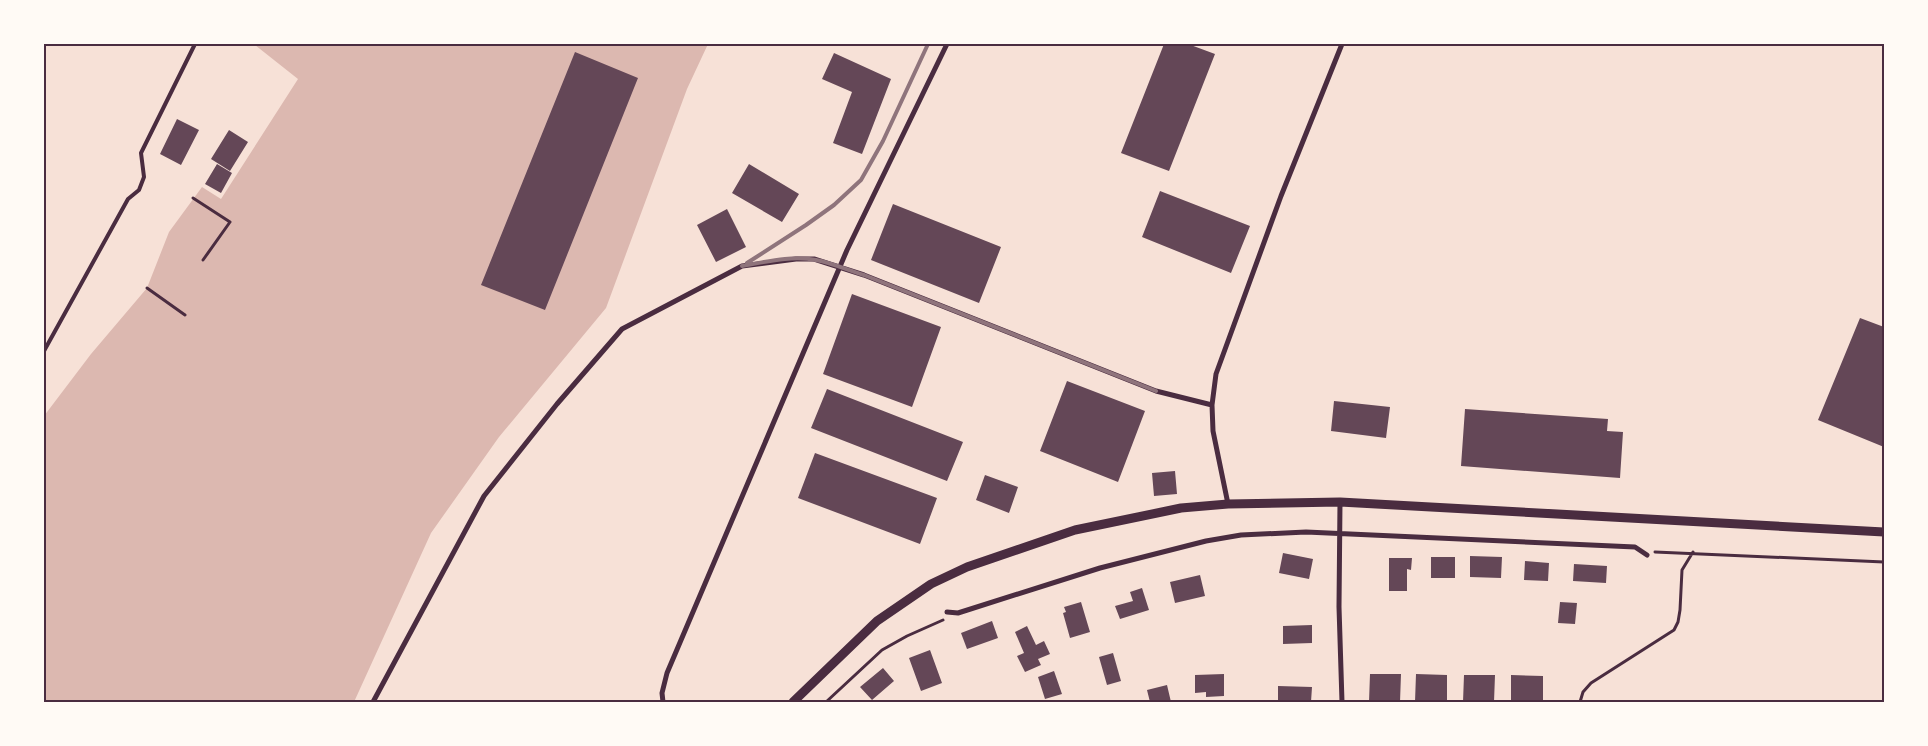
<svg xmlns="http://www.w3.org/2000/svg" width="1928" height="746" font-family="'Noto Sans',sans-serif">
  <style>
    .water { fill: #dcb8b0 }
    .building { fill: #644757 }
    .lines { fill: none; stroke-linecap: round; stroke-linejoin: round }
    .path { stroke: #4a2c40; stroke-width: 3 }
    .service { stroke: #4a2c40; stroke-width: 4 }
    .minor { stroke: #4a2c40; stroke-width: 5 }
    .tertiary { stroke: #4a2c40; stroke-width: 9 }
    .rail { stroke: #8f747c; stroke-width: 4 }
    .neatline { fill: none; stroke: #4a2c40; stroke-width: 2 }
  </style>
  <rect width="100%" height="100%" fill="#f7e1d7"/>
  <!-- water -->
  <path class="water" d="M255 44H708L687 89 606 308 499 437 431 533 354 702H44V416L91 354 147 288 169 232 202 187 221 199 298 79 255 45Z"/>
  <!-- building -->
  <path class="building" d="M1164 44H1188L1215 54 1169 171 1121 153Z
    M575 52 638 78 545 310 481 285Z
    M834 53 891 79 862 154 833 143 852 92 822 79Z
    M177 119 199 130 181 165 160 154Z
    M229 130 248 142 230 171 211 159Z
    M217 164 232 173 221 193 205 184Z
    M749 164 799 194 782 222 732 193Z
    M1160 191 1250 226 1231 273 1142 237Z
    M893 204 1001 247 979 303 871 260Z
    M727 209 746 247 716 262 697 225Z
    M852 294 941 327 912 407 823 374Z
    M1860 318 1884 327V447L1818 420Z
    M1067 381 1145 411 1118 482 1040 451Z
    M827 389 963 442 947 481 811 428Z
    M1334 401 1390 407 1386 438 1331 431Z
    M1465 409 1608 419 1607 431 1623 432 1620 478 1461 466Z
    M815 453 937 498 920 544 798 498Z
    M1175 471 1177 494 1154 496 1152 473Z
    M985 475 1018 487 1009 513 976 500Z
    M1283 553 1313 559 1309 579 1279 573Z
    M1470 556 1502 557 1501 578 1470 577Z
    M1431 557H1455V578H1431Z
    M1389 558H1412L1411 570 1407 569V591H1389Z
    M1525 561 1549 563 1548 581 1524 580Z
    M1574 564 1607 566 1606 583 1573 581Z
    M1200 575 1205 596 1175 603 1170 582Z
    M1142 588 1149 610 1120 619 1115 606 1133 601 1130 592Z
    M1081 602 1090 632 1070 638 1063 613 1066 612 1064 607Z
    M1560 602 1577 603 1575 624 1558 623Z
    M992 621 998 638 967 649 961 633Z
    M1312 625V643L1283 644V626Z
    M1027 626 1036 645 1044 641 1050 654 1038 659 1041 665 1025 672 1017 656 1024 653 1015 632Z
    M930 650 942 683 921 691 909 658Z
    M1113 653 1121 681 1107 685 1099 657Z
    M883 668 894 681 872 700 860 687Z
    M1054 671 1062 694 1045 699 1038 677Z
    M1224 674V696L1206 697V692L1195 693V675Z
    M1370 674H1401L1400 702H1369Z
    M1416 674 1447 675V702H1415Z
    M1464 675H1495L1494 702H1463Z
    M1511 675 1543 676V702H1511Z
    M1167 685 1171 702H1150L1147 690Z
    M1278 686 1312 687 1311 702H1278Z"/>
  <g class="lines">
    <!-- path -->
    <path class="path" d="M193 198 230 222 203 260
      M147 288 185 315
      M1655 552 1884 562
      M826 702 882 650 907 636 943 620
      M1580 702 1583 692 1591 683 1674 630 1678 622 1680 610 1682 570 1693 552"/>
    <!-- service -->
    <path class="service" d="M44 351 128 199 139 190 144 177 141 153 195 44"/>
    <!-- minor -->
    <path class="minor" d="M1340 502 1339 607 1342 702
      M1228 504 1213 431 1212 405 1216 374 1281 196 1342 44
      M947 612 958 613 1100 568 1206 541 1241 535 1306 532 1635 547 1647 555
      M373 702 484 496 557 404 622 329 742 266 796 259H814L864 275 1156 391 1212 405
      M663 702 662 693 667 673 847 250 947 44"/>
    <!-- tertiary -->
    <path class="tertiary" d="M793 702 877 621 931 584 967 567 1075 530 1181 508 1228 504 1340 502 1884 532"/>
    <!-- rail -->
    <path class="rail" d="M747 263 806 225 834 205 861 180 883 141 928 44
      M742 266C765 262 792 255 816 260 832 263 848 270 864 275L1156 391"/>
  </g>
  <!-- border -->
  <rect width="1928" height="746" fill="none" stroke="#fffaf5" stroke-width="90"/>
  <rect x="45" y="45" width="1838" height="656" class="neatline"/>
</svg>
